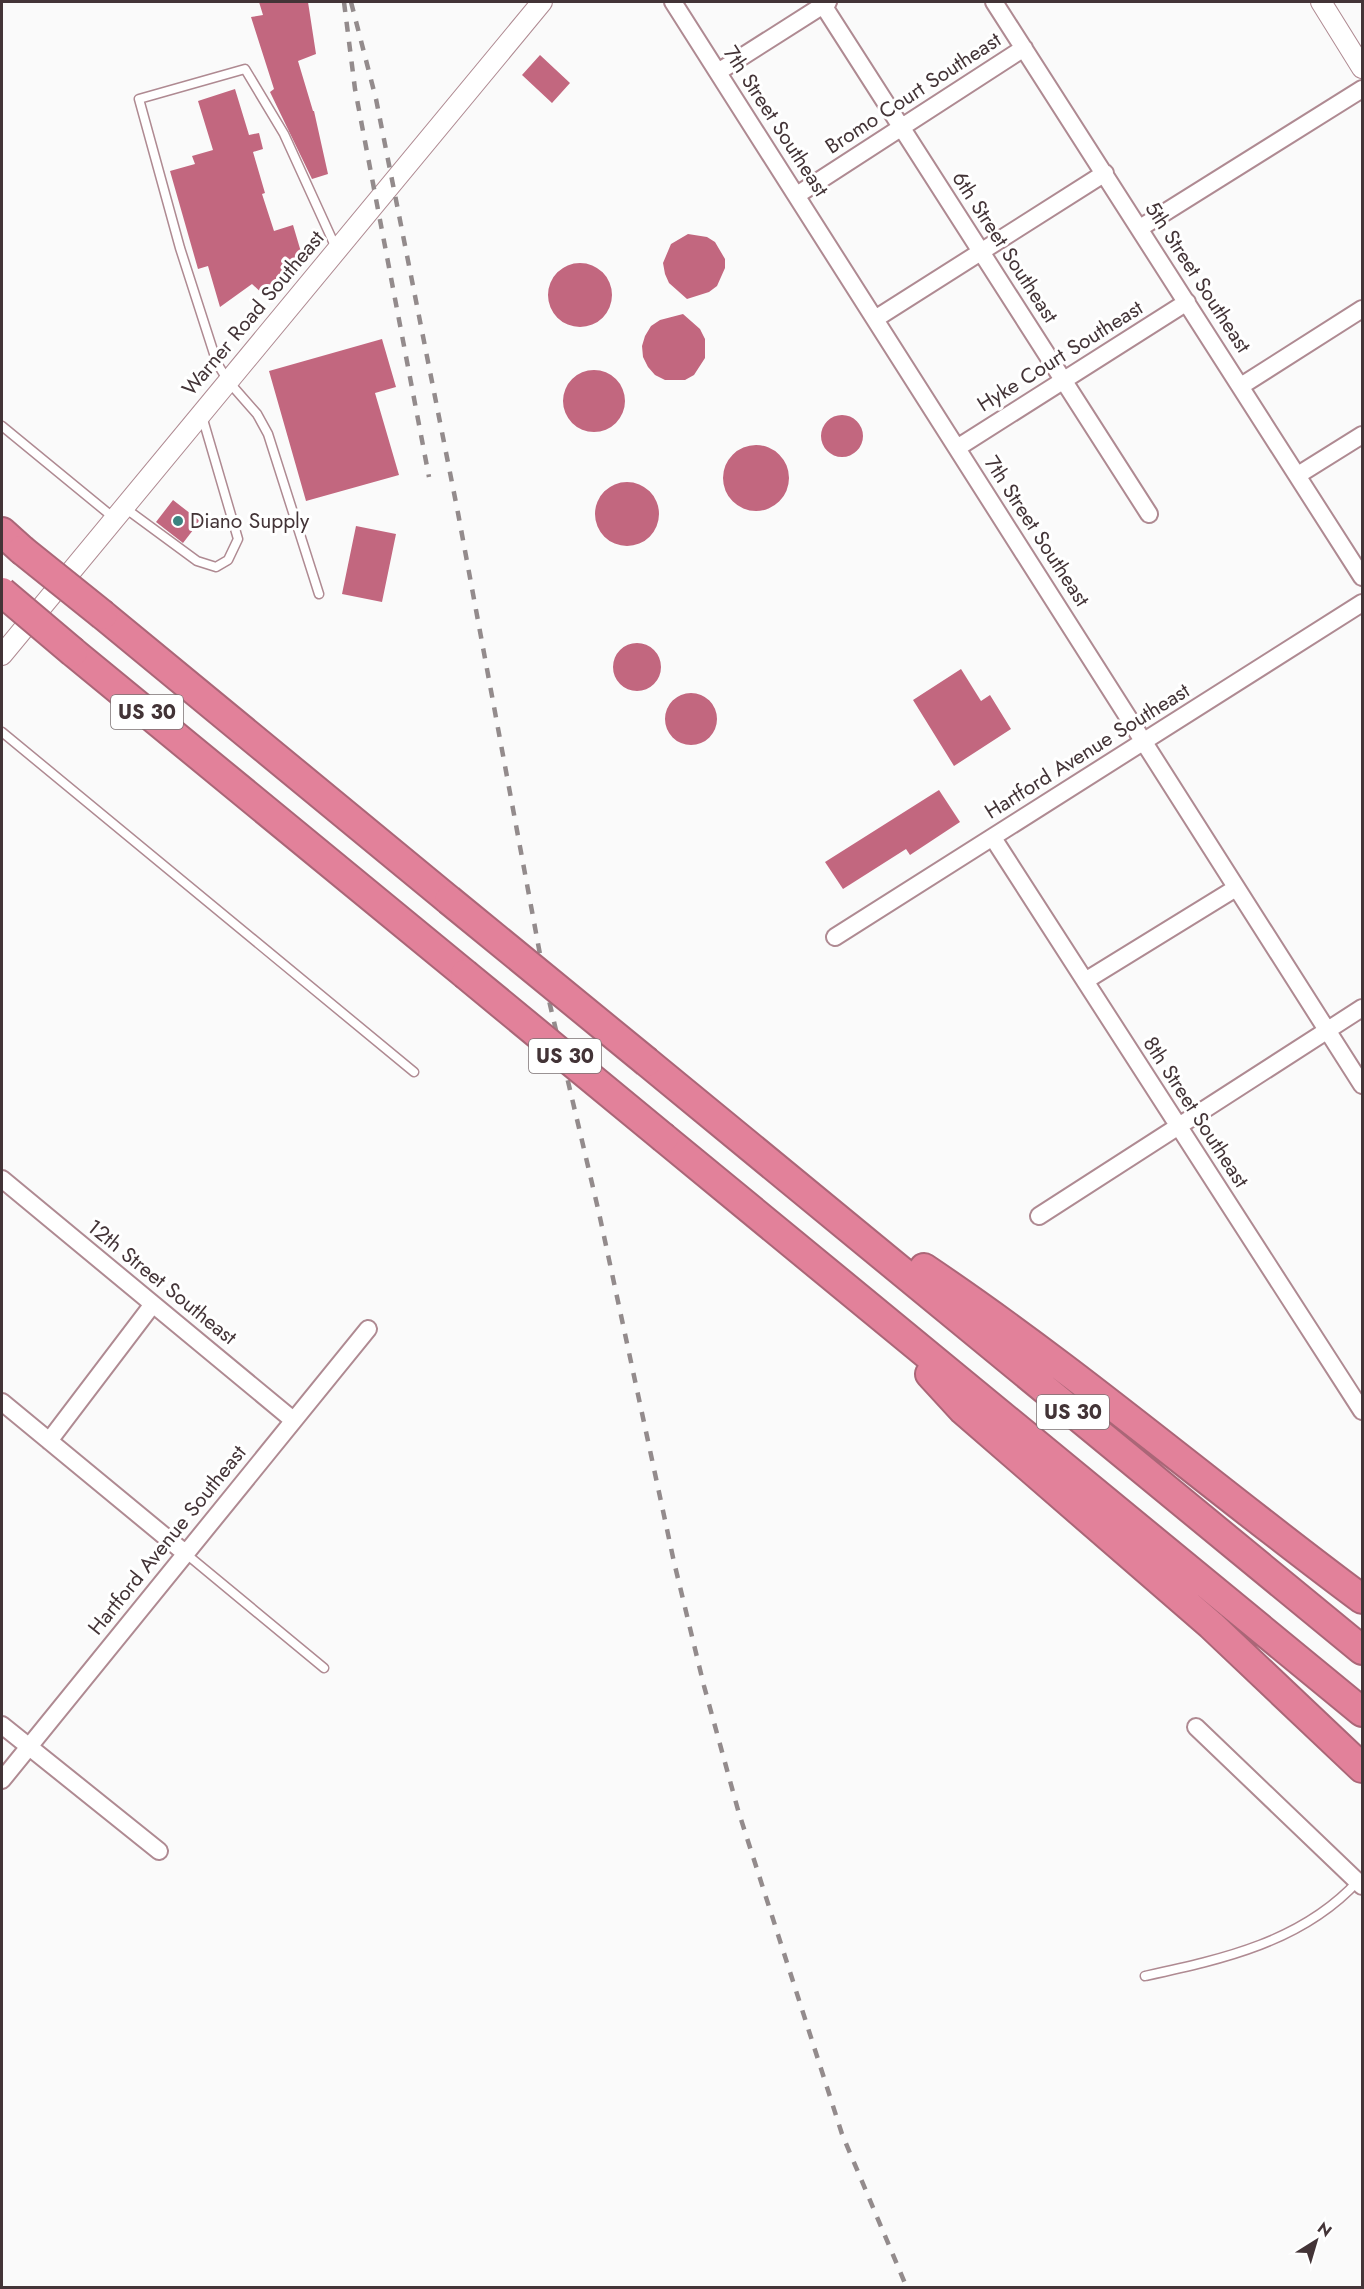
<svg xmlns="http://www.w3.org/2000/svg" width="1364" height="2289" font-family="Jost,sans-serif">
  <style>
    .building { fill: #c2677f }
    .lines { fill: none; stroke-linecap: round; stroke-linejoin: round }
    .service-casing { stroke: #af8a92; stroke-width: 11 }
    .minor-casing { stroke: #af8a92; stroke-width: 20 }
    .tertiary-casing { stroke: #af8a92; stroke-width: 22 }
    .motorway-casing { stroke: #a67; stroke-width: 32 }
    .service { stroke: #fff; stroke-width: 8 }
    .minor { stroke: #fff; stroke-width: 16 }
    .tertiary { stroke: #fff; stroke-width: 20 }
    .motorway { stroke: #e2819a; stroke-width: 28 }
    .rail { stroke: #938b8c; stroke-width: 4.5; stroke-dasharray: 10 10; stroke-linecap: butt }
    .motorway-bridge-casing { stroke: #a67; stroke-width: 32; stroke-linecap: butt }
    .motorway-bridge { stroke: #e2819a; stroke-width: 28 }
    .poi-dot { fill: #3b8380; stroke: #fff; stroke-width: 2 }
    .labels { text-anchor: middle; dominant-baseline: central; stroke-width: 6; stroke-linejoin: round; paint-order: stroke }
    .shield { fill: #fff; stroke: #7b7173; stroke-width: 1.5 }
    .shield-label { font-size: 20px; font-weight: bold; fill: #433437 }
    .street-label { font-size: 21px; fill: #433437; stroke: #fff }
    .poi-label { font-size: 21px; fill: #433437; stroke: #fff; text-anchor: start }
  </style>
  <rect width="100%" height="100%" fill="#fafafa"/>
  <!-- building -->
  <path class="building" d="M259 2H308L316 54 298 61 313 111H314L328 174 312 179 270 92 274 89 251 17 263 15Z
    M540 55 570 83 552 103 522 75Z
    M235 89 249 135 259 133 263 149 253 152 265 193 262 194 274 231 293 225 301 252 266 297 252 284 220 307 208 266 198 269 170 171 195 164 192 156 213 150 198 101Z
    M688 234 707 237 715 242 725 259V268L717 286 709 292 687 299 669 283 665 274 663 263 671 244Z
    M548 295a32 32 0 1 1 64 0a32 32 0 1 1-64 0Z
    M683 314 700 329 705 339V358L694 375 685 380H665L655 375 648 367 643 357 642 346 645 336 651 326 660 320Z
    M382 339 396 387 375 393 399 475 306 501 269 371Z
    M563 401a31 31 0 1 1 62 0a31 31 0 1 1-62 0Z
    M821 436a21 21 0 1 1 42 0a21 21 0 1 1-42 0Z
    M723 478a33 33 0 1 1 66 0a33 33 0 1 1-66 0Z
    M595 514a32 32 0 1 1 64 0a32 32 0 1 1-64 0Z
    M173 500 200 521 183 543 156 522Z
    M356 526 396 534 382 602 342 594Z
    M613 667a24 24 0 1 1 48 0a24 24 0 1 1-48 0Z
    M961 669 981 701 990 695 1011 729 954 766 913 700Z
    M665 719a26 26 0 1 1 52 0a26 26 0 1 1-52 0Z
    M939 790 960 822 910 855 906 849 843 889 825 862Z"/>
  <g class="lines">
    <defs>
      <path id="service" d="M2 426 114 518
        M125 508 197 561 216 567 228 560 238 539 202 416
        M319 594 268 434 257 414 228 381 217 363 180 248 139 99 245 69 284 134 336 248
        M2 732 414 1072
        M185 1553 324 1668
        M1145 1976C1223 1959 1302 1942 1358 1881"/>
      <path id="minor" d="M673 2 1362 1085
        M994 2 1362 577
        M823 5 1149 514
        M718 72 828 2
        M797 195 1024 48
        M1140 228 1362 89
        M875 319 1105 173
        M1241 386 1362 309
        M957 448 1187 302
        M1298 475 1362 435
        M993 838 1362 1411
        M835 937 1362 603
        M1085 981 1236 888
        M2 1179 293 1420
        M1039 1216 1362 1008
        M2 1402 185 1553
        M49 1441 153 1304
        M2 1725 159 1851
        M1196 1727 1362 1886
        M2 1780 368 1329"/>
      <path id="tertiary" d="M1321 2 1362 68
        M2 655 542 2"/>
      <path id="motorway" d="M2 532 22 550
        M103 615 449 900
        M73 652 465 974
        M647 1062 1362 1650
        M664 1138 1362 1712
        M924 1268C1076 1370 1215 1490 1362 1599
        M930 1374 963 1410 1211 1625 1362 1768"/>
    </defs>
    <!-- service casing -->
    <use href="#service" class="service-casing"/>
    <!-- minor casing -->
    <use href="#minor" class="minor-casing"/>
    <!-- tertiary casing -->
    <use href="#tertiary" class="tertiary-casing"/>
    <!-- motorway casing -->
    <use href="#motorway" class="motorway-casing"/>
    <!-- service -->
    <use href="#service" class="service"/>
    <!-- minor -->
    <use href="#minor" class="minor"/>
    <!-- tertiary -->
    <use href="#tertiary" class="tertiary"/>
    <!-- motorway -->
    <use href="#motorway" class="motorway"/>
    <!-- rail -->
    <path class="rail" d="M344 2 355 89 429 477
      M351 2 376 99 458 513 547 992 599 1213 674 1562 704 1686 738 1810 842 2134 907 2288"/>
    <defs>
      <path id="motorway-bridge" d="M22 550 103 615
        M2 592 73 652
        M449 900 647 1062
        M465 974 664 1138"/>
    </defs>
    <!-- motorway-bridge casing -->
    <use href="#motorway-bridge" class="motorway-bridge-casing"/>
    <!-- motorway-bridge -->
    <use href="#motorway-bridge" class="motorway-bridge"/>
  </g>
  <!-- markers -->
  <circle class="poi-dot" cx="178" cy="521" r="6"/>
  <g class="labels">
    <!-- shield labels -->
    <g class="shield">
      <rect x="111" y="695" width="72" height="34" rx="4.5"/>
      <rect x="529" y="1039" width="72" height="34" rx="4.5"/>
      <rect x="1037" y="1395" width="72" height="34" rx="4.5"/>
    </g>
    <g class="shield-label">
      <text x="147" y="712">US 30</text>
      <text x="565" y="1056">US 30</text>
      <text x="1073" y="1412">US 30</text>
    </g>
    <!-- street labels -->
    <g class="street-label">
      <text transform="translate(913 93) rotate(-33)">Bromo Court Southeast</text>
      <text transform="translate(776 121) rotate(57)">7th Street Southeast</text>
      <text transform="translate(1005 247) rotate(57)">6th Street Southeast</text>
      <text transform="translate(1198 277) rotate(57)">5th Street Southeast</text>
      <text transform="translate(253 313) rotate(-50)">Warner Road Southeast</text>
      <text transform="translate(1060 356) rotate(-32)">Hyke Court Southeast</text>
      <text transform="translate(1037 531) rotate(57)">7th Street Southeast</text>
      <text transform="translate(1087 751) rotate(-32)">Hartford Avenue Southeast</text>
      <text transform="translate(1196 1112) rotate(57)">8th Street Southeast</text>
      <text transform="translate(162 1282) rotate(39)">12th Street Southeast</text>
      <text transform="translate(167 1540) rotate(-51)">Hartford Avenue Southeast</text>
    </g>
    <!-- poi labels -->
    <g class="poi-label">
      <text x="190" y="521">Diano Supply</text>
    </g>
  </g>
  <!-- border -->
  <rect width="1364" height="2289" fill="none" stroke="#433437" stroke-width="6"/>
  <!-- north arrow -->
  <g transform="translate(1316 2241) rotate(37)" stroke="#ffffff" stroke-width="4.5" paint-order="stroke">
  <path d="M0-4.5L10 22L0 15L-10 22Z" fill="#433437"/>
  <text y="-9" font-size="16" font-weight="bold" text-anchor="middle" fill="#433437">N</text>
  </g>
</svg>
